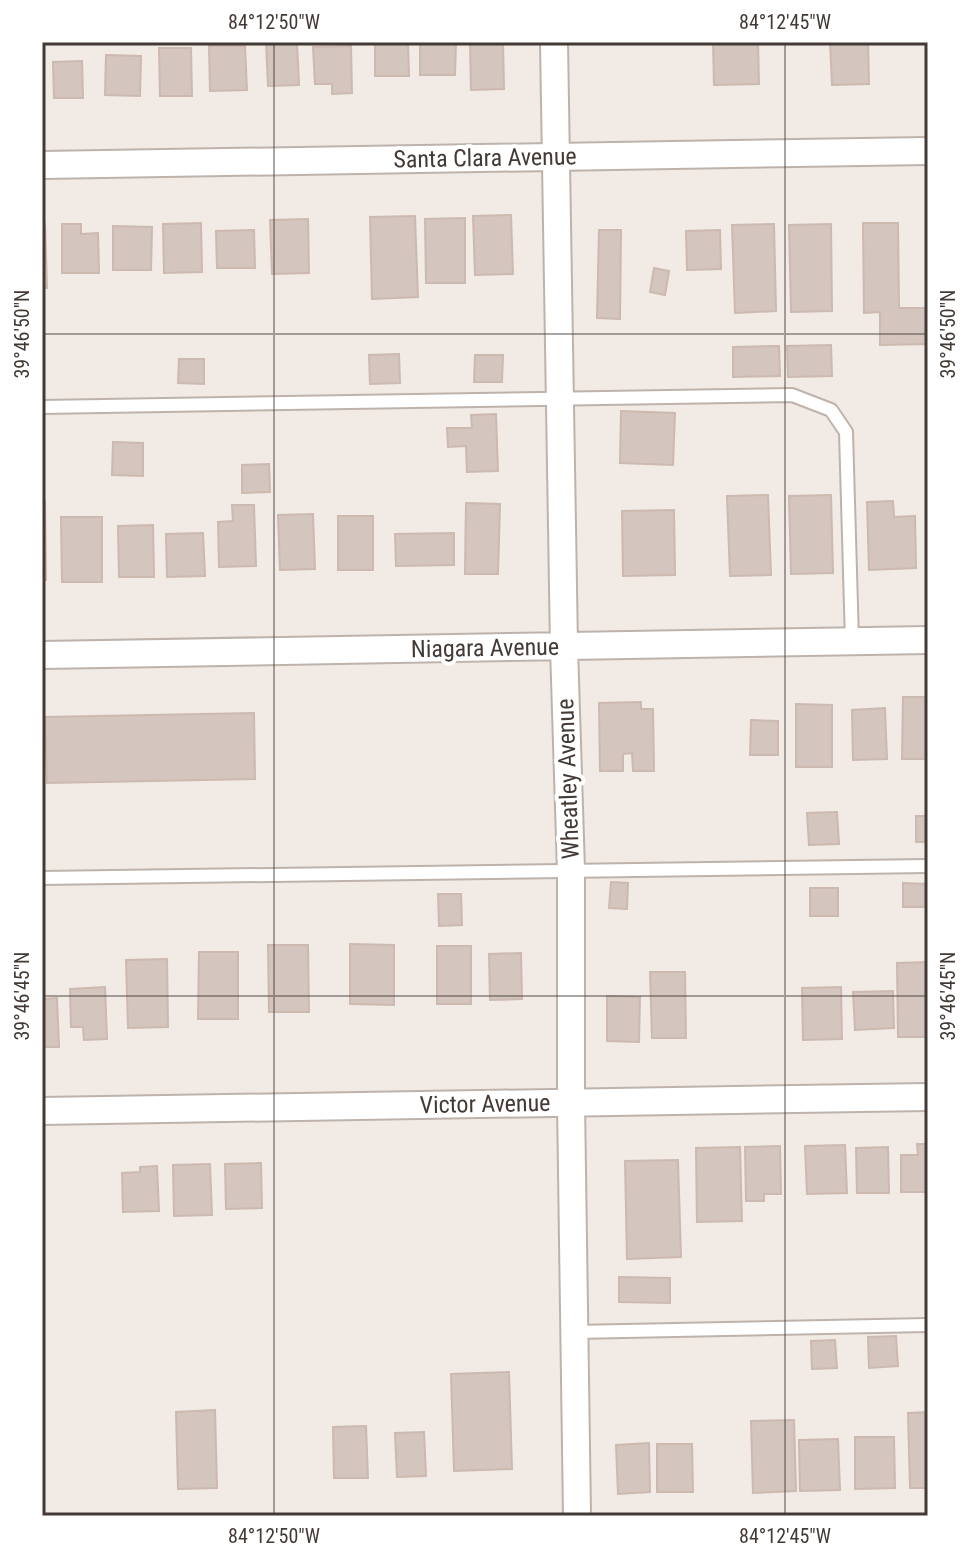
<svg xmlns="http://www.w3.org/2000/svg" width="970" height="1558" font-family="'Roboto Condensed',sans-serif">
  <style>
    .building { fill: #d4c6be; stroke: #ccb9af; stroke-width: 2 }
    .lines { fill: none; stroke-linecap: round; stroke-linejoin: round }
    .lane-casing { stroke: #beb3ab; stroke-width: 16 }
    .street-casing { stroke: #beb3ab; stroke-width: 30 }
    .lane { stroke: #fff; stroke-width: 12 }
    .street { stroke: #fff; stroke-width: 26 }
    .ticks { fill: none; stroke: #433a35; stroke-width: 2; stroke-opacity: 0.45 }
    .labels { text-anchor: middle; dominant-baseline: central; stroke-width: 8; stroke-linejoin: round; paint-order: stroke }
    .street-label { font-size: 24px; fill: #433a35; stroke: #fff }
    .neatline { fill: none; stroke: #433a35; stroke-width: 3 }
    .ticks-label { font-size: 20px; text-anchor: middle; fill: #433a35 }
  </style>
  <rect width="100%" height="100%" fill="#f1eae5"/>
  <!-- building -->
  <path class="building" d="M266 42H297L299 85 268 86Z
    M375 42 408 44 409 76H375Z
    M420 42H456L455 75H420Z
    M470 42H503L504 89 471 90Z
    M713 42H758L759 84 714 85Z
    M830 42H868L869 84 832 85Z
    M209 46H245L247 90 210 91Z
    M351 46 352 93 332 94V84H315L313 47Z
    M159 48H191L192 96H160Z
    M106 55 141 56 140 96 105 95Z
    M82 61 83 98H54L53 62Z
    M511 215 513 274 475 275 473 216Z
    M415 216 418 297 372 299 370 217Z
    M465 218V283H426L425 219Z
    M308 219 309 273 272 274 270 220Z
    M201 223 202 272 164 273 163 224Z
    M863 223H898L899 308H928V344L880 345V312L864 313Z
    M42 224H45L47 288H42Z
    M62 224H81V234L98 233 99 273H62Z
    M774 224 776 311 735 313 732 225Z
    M831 224 832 311 791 312 789 225Z
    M113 226 152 227 151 270H113Z
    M254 230 255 268H217L216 231Z
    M599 230H621L620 319 597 318Z
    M720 230 721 269 687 270 686 231Z
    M654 268 669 271 665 295 650 292Z
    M831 345 832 376 788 377 787 346Z
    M779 346 780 376 733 377V347Z
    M399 354 400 383 370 384 369 355Z
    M475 355H503L502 382H474Z
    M179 359H204V384L178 383Z
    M621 411 675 413 673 465 620 463Z
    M496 414 498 471 467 472 466 446 448 447 447 428H472L471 415Z
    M113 442 143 443V476L112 475Z
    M269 464 270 492 242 493V465Z
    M768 495 771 575 730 576 727 496Z
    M831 495 833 573 791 574 789 496Z
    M42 501H45L46 580H42Z
    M893 501 894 517 915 516 916 568 869 570 867 502Z
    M466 503 500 504 498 574H465Z
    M232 505H254L256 566 219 567 218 522 233 521Z
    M674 510 675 575 623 576 622 511Z
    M313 514 315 569 280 570 278 515Z
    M338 516H373V570H338Z
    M61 517H102V582H62Z
    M153 525 154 577H119L118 526Z
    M203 533 205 576 167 577 166 534Z
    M454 533V565L396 566 395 534Z
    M903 697H928V759H902Z
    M641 702V709H653L654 771H633L632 753 623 754V771H600L599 703Z
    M796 704 832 705V767H796Z
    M885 708 887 759 853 760 852 710Z
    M254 713 255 779 47 783 45 717Z
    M751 720 778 721V755H750Z
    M837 812 839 844 809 845 807 813Z
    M916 816H928V842H916Z
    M611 882 628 883 627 909 609 908Z
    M903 883 928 884V907H903Z
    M810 888H838V916H810Z
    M438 894H461L462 925 439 926Z
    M350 944 394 945V1005L350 1004Z
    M268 945H308L309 1012H269Z
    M437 946H471V1004H437Z
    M199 952H238V1019H198Z
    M521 953 522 999 490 1000 489 954Z
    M167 959 168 1027 128 1028 126 960Z
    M928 962V1037H898L897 963Z
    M650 972H685L686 1038H652Z
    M105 987 107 1039 84 1040 83 1027H71L70 989Z
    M841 987 842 1039 803 1040 802 988Z
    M893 991 894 1028 855 1030 853 992Z
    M607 996 640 997 639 1042 607 1041Z
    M57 998 59 1047H42V999Z
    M917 1144H928V1192H901V1155H918Z
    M845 1145 847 1193 807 1194 805 1146Z
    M780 1146 781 1194H764V1201H746L745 1147Z
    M740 1147 742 1221 697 1222 696 1148Z
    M888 1147 889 1193H857L856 1148Z
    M678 1160 681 1257 627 1259 625 1161Z
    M261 1163 262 1208 226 1209 225 1164Z
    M210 1164 212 1215 174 1216 173 1165Z
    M157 1166 159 1211 123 1212 122 1173 140 1172V1167Z
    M619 1277 670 1278V1303L619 1302Z
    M896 1336 898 1366 869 1368 868 1337Z
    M835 1340 837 1368 812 1369 811 1341Z
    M509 1372 512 1469 454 1471 451 1374Z
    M215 1410 217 1488 178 1489 176 1412Z
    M928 1412V1488H910L908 1413Z
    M794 1420 796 1491 753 1493 751 1421Z
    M366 1426 368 1478H334L333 1427Z
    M424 1432 426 1476 397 1477 395 1433Z
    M855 1437H894L895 1488 855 1489Z
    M838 1439 840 1490 800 1491 799 1440Z
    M649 1443 650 1492 618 1494 616 1445Z
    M657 1444H692L693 1492H657Z"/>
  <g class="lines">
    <defs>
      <path id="lane" d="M42 407 792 395 831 410 846 432 852 641
        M42 878 928 866
        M574 1332 928 1325"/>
      <path id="street" d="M554 42 564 647 571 871V1102L577 1516
        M42 165 928 151
        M42 655 928 640
        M42 1111 928 1097"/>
    </defs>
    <!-- lane casing -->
    <use href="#lane" class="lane-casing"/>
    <!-- street casing -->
    <use href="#street" class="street-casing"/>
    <!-- lane -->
    <use href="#lane" class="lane"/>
    <!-- street -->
    <use href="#street" class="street"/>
  </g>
  <!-- ticks -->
  <path class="ticks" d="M274 42V1516M785 42V1516M42 334H928M42 996H928"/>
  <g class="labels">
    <!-- street labels -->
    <g class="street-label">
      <text transform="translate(485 158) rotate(-1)">Santa Clara Avenue</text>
      <text transform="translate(485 648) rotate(-1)">Niagara Avenue</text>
      <text transform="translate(568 779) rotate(-92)">Wheatley Avenue</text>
      <text transform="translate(485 1104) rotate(-1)">Victor Avenue</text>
    </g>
  </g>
  <!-- border -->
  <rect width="970" height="1558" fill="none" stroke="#ffffff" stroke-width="88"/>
  <rect x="44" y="44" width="882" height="1470" class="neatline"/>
  <g class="ticks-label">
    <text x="274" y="29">84°12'50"W</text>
    <text x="785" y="29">84°12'45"W</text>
    <text transform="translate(22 334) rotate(-90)" y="7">39°46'50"N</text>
    <text transform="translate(948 334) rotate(-90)" y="7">39°46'50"N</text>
    <text transform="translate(22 996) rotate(-90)" y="7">39°46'45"N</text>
    <text transform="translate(948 996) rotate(-90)" y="7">39°46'45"N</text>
    <text x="274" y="1543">84°12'50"W</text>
    <text x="785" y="1543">84°12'45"W</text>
  </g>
</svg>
